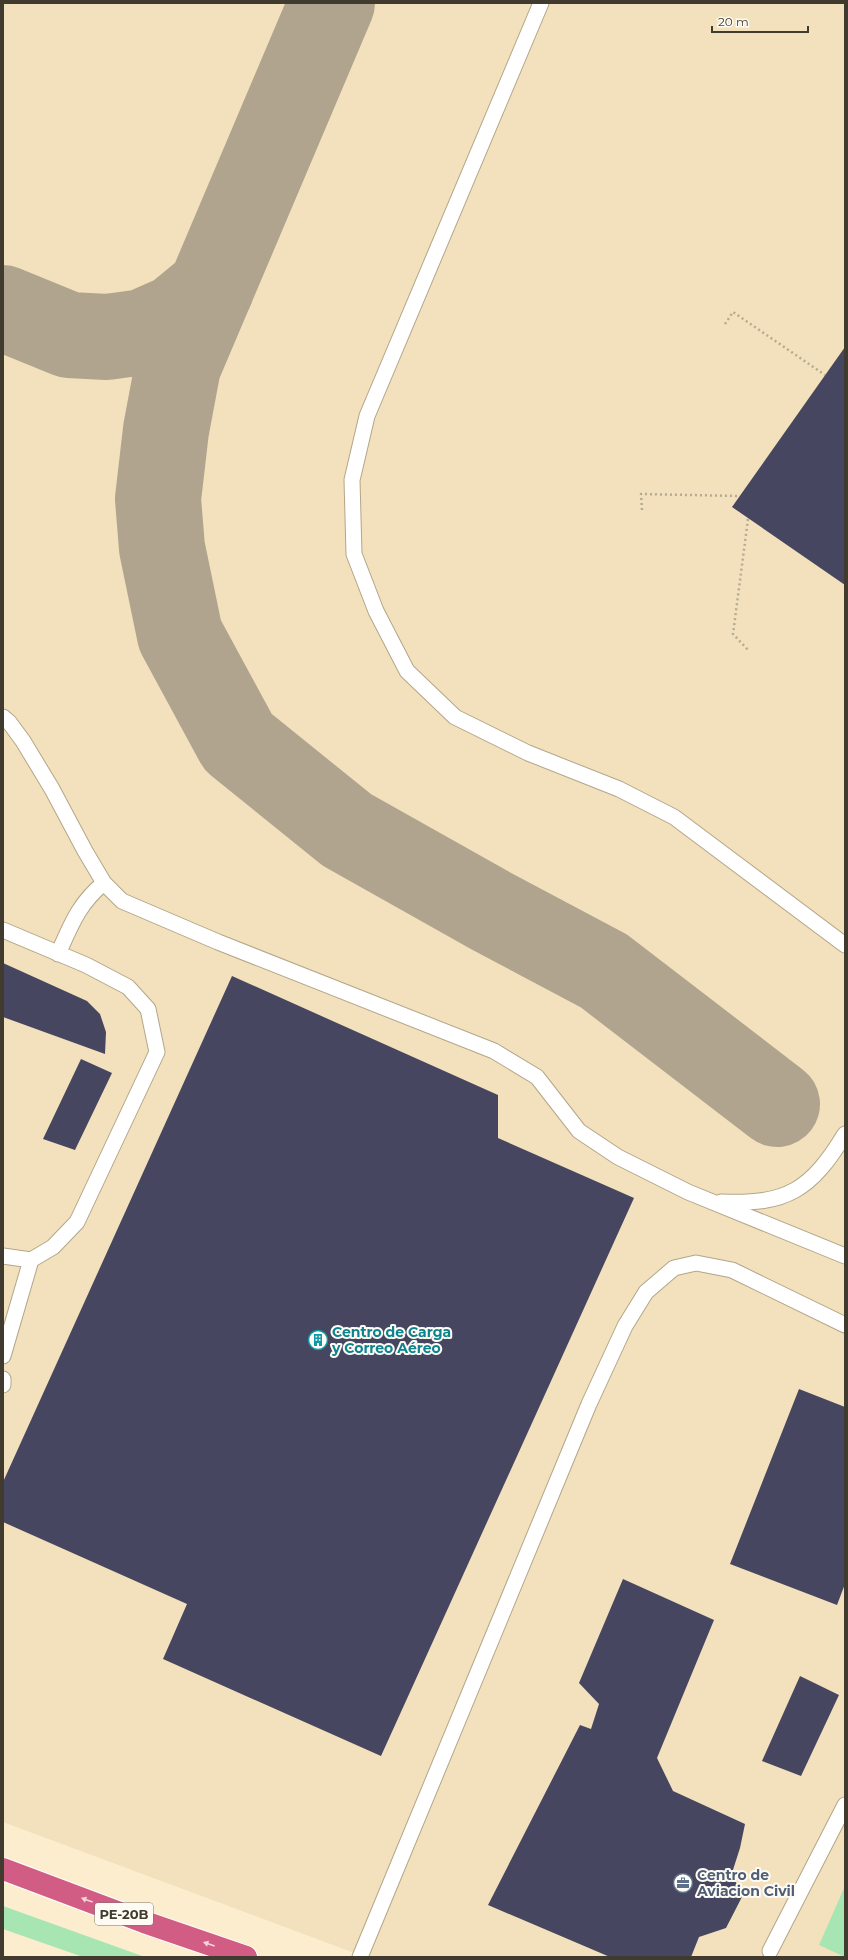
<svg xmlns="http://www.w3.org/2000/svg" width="848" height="1960" font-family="Montserrat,sans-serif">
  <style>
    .built { fill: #f2e1bc }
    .green { fill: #a7e5b3 }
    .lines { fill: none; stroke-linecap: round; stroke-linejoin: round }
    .taxiway { stroke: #b0a48e; stroke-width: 86 }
    .building { fill: #474660 }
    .lane-casing { stroke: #b3a689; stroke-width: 17 }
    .highway-casing { stroke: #fff; stroke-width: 24 }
    .path { stroke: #b5aa92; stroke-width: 2.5; stroke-dasharray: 2 3; stroke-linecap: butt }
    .lane { stroke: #fff; stroke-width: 15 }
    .highway { stroke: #d25d84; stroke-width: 22 }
    .oneway { fill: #f3d4d9 }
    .labels { text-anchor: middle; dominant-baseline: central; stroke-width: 4; stroke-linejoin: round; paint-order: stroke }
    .shield { fill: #fefbf5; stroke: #7a756a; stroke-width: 1 }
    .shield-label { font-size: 13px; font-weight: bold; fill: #413b2f }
    .culture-label { font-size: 14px; font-weight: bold; fill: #0d838f; stroke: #fefbf5; text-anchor: start }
    .service-label { font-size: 14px; font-weight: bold; fill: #4e5e75; stroke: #fefbf5; text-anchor: start }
  </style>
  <rect width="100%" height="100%" fill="#fbedce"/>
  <!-- built -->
  <path class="built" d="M3 3H845V1957H365L3 1822Z"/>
  <!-- green -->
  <path class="green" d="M845 1886V1957L819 1945Z
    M3 1906 145 1957H83L3 1929Z"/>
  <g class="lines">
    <!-- taxiway -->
    <path class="taxiway" d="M332 3 178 366 166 430 158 499 162 548 180 635 238 742 347 830 491 911 604 971 777 1104
      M3 308 69 335 107 337 143 332 177 317 211 289"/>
  </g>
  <!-- building -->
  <path class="building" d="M845 347V585L732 507Z
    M3 963 87 1001 100 1014 106 1032 105 1054 3 1017Z
    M232 976 498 1095V1138L634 1198 381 1756 163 1659 187 1604 3 1522V1482Z
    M81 1059 112 1073 75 1150 43 1139Z
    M799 1389 845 1407V1584L837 1605 730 1564Z
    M623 1579 714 1620 657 1758 673 1791 745 1824 740 1848 731 1876 744 1893 726 1928 699 1937 691 1957H610L488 1905 580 1725 591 1729 599 1704 579 1683Z
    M800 1676 839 1695 801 1776 762 1761Z"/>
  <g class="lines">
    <defs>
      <path id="lane" d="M541 3 367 416 352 480 354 554 376 611 407 671 455 717 528 753 619 789 674 817 845 945
        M3 717 9 722 23 741 52 789 85 851 104 883 122 901 218 942 494 1051 537 1077 579 1131 618 1157 688 1192 845 1256
        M3 930 86 965 128 987 148 1009 157 1052 77 1222 53 1247 31 1260 3 1256
        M58 954C71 925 79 903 104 883
        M721 1202C787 1205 811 1190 845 1134
        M3 1356 31 1260
        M3 1379V1385
        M770 1951 845 1805
        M360 1957 589 1404 625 1326 646 1292 674 1268 696 1263 732 1270 845 1325"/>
      <path id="highway" d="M3 1869 144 1922 246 1957"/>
    </defs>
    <!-- lane casing -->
    <use href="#lane" class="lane-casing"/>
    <!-- highway casing -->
    <use href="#highway" class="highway-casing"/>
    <!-- path -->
    <path class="path" d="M725 324 733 312 825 375
      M642 510 641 494 740 496
      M748 519 733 634 749 651"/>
    <!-- lane -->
    <use href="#lane" class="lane"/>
    <!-- highway -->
    <use href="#highway" class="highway"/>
  </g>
  <!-- one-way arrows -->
  <defs><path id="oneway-solid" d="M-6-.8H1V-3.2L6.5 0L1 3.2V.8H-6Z"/></defs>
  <g class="oneway">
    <use href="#oneway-solid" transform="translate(87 1900) rotate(-160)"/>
    <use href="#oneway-solid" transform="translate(209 1944) rotate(-161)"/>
  </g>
  <!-- icons -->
  <defs>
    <symbol id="building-ring" viewBox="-11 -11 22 22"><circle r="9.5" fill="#fefbf5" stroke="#0f9aa8" stroke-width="1.5"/><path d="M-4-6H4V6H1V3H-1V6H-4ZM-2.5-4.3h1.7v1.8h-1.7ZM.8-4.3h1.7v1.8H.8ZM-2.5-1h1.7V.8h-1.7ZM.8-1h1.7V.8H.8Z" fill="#0f9aa8"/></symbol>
    <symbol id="office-ring" viewBox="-11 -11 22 22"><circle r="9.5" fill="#fefbf5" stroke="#5c6f8a" stroke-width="1.5"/><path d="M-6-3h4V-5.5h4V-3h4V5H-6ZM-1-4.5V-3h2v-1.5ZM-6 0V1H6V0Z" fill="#5c6f8a"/></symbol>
  </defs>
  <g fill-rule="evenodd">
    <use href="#building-ring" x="307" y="1329" width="22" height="22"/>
    <use href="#office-ring" x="672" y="1872" width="22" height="22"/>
  </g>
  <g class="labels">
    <!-- shield labels -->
    <rect class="shield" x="95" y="1903" width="58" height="22" rx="3"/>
    <g class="shield-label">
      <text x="124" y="1914">PE-20B</text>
    </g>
    <!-- culture labels -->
    <g class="culture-label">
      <text x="332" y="1332">Centro de Carga<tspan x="332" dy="16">y Correo Aéreo</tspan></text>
    </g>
    <!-- service labels -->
    <g class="service-label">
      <text x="697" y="1875">Centro de<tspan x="697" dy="16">Aviacion Civil</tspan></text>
    </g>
  </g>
  <!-- border -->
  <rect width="848" height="1960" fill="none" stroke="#413b2f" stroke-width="8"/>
  <!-- scale -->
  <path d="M712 26v6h96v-6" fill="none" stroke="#413b2f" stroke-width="2"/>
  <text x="718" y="26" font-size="12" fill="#413b2f" stroke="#fefbf5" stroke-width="3" paint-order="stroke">20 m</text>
</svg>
